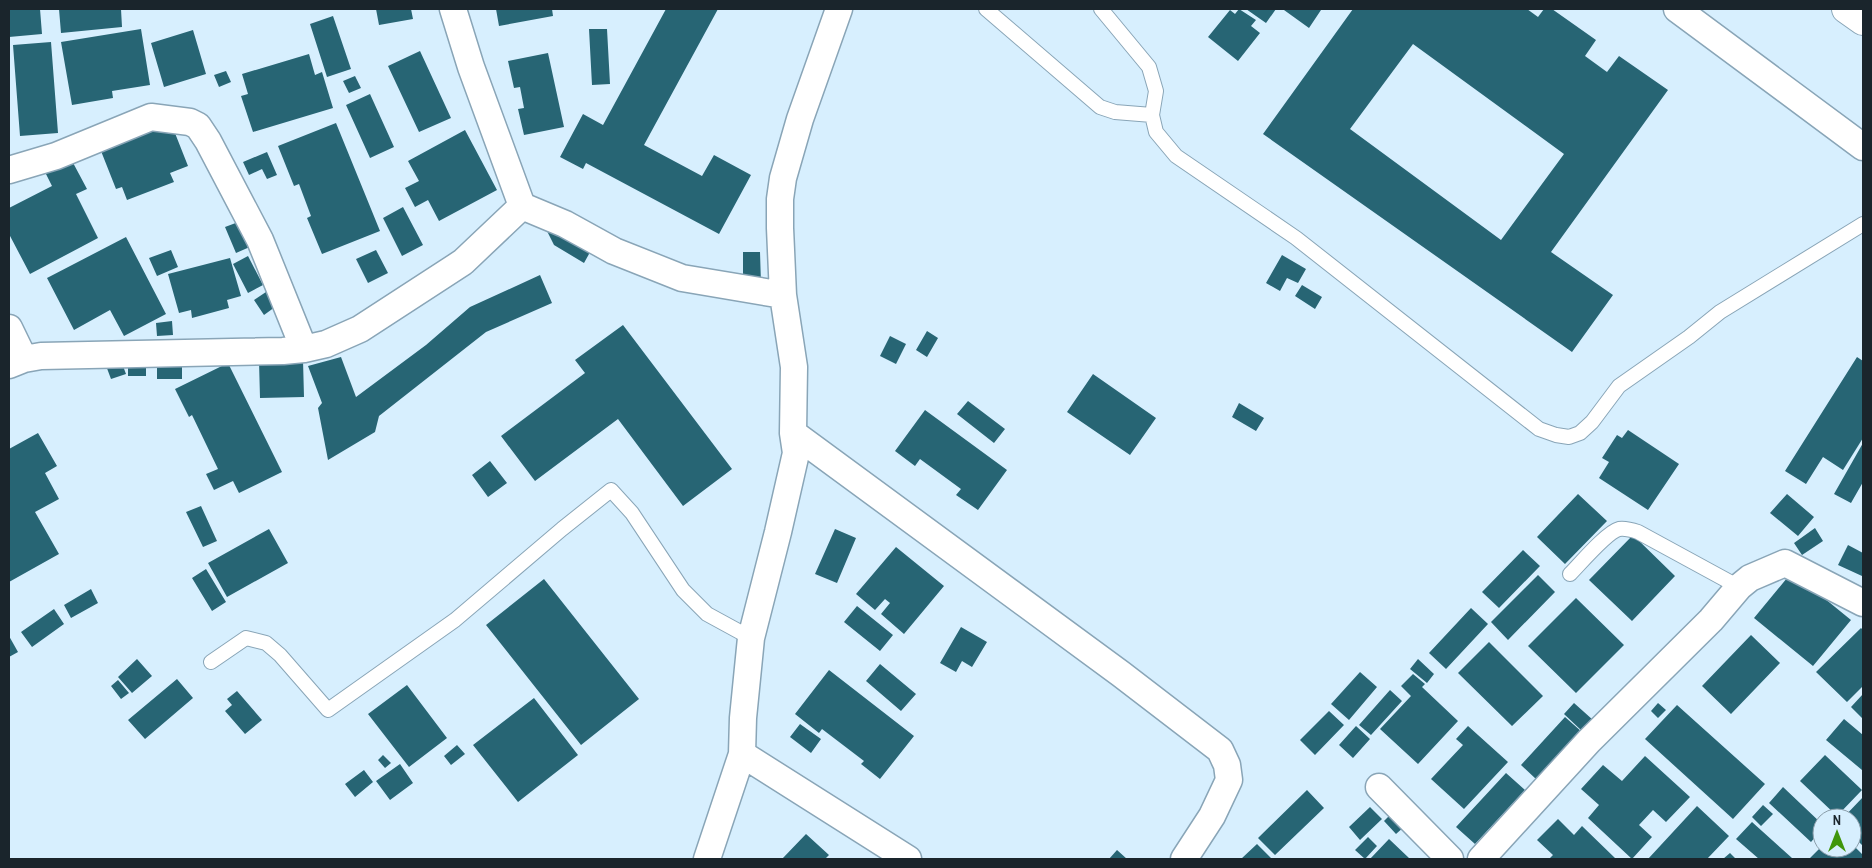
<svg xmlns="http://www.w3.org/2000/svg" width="1872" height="868" font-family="'Archivo Narrow',sans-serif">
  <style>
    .building { fill: #276574; fill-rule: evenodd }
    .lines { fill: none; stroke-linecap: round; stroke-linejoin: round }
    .lane-casing { stroke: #89a5b7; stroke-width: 16 }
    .street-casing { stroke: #89a5b7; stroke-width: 29 }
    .primary-casing { stroke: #89a5b7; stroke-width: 30 }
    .lane { stroke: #fff; stroke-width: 14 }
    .street { stroke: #fff; stroke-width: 26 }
    .primary { stroke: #fff; stroke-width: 28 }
  </style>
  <rect width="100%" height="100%" fill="#d7effe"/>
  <!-- building -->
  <path class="building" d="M9 9H40L42 34 9 37Z
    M59 9H121L122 27 61 33Z
    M376 9H411L413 19 379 25Z
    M496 9H552L553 16 499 26Z
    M666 9H718L644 145 702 176 714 155 751 175 719 234 586 163 583 169 560 157 583 114 603 125Z
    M1239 9 1256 20 1251 26 1260 33 1238 61 1208 37 1230 10 1235 14Z
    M1246 9H1276L1266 23Z
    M1285 9H1319L1321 10 1309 28 1284 10Z
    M1353 9H1527L1538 17 1544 9H1552L1596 40 1585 56 1607 72 1619 56 1668 90 1551 252 1613 295 1572 352 1263 134ZM1413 44 1564 154 1501 240 1350 129Z
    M333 16 351 69 327 77 310 24Z
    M141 29 150 85 112 91 113 98 72 105 61 42Z
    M589 29H607L610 84 592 85Z
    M193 30 206 74 164 87 151 43Z
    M51 42 58 133 20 136 13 45Z
    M420 51 451 118 419 132 388 66Z
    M548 53 564 127 524 135 518 109 524 108 520 87 514 88 508 61Z
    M309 54 315 75 322 72 333 108 253 132 241 96 248 94 242 74Z
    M226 71 231 82 219 87 214 75Z
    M355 76 361 88 349 93 343 81Z
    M370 94 394 147 370 158 346 105Z
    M171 123 188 166 170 173 174 182 127 200 122 187 116 189 101 151Z
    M336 123 380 231 322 254 307 218 311 216 299 184 294 186 278 146Z
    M465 130 497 190 439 221 428 200 415 207 405 188 419 181 408 161Z
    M267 152 277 175 267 179 262 169 249 175 243 162Z
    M71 159 87 189 76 194 98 238 30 274 9 234V208L52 186 45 172Z
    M403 207 423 245 402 256 383 218Z
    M241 221 252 246 236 253 225 227Z
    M545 227 594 245 584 263 554 245Z
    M126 237 166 314 124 336 110 310 74 330 47 278Z
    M171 250 178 267 157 276 149 258Z
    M376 250 388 273 368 283 356 259Z
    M743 252H760L761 284H743Z
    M1282 255 1306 269 1298 283 1287 278 1280 291 1266 283Z
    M248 256 263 285 248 293 233 264Z
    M230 258 241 296 227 300 229 308 192 318 191 310 179 313 168 274Z
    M540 275 552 303 486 332 379 416 375 432 328 460 318 408 322 403 308 366 341 357 356 397 426 345 470 307Z
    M1302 285 1322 297 1315 309 1295 296Z
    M266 292 275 307 264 315 254 300Z
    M172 321 173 335 157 336 156 323Z
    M623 325 732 469 683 506 618 419 535 481 501 436 585 373 575 360Z
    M927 331 938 338 927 357 916 350Z
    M890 336 906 344 896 364 880 356Z
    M1857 357 1863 361V438L1843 470 1823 457 1806 484 1785 471Z
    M120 358 126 374 111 379 105 363Z
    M157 360H182V379H157Z
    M303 360 304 397 260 398 259 361Z
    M228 363 282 472 239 493 233 481 214 490 206 474 218 469 192 415 189 417 175 389Z
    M146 365V376H128V366Z
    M1093 374 1156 418 1130 455 1067 412Z
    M968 401 1005 429 994 443 957 414Z
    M1239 403 1264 418 1256 431 1232 417Z
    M925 410 1007 470 978 510 956 495 961 489 920 459 915 466 895 451Z
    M1628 430 1679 464 1648 510 1599 478 1609 462 1602 458 1617 435 1622 438Z
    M38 433 57 466 45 473 59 499 35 512 59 554 9 582V449Z
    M1863 443V482L1851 503 1834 494Z
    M490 461 507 483 488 497 472 475Z
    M1578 494 1607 521 1565 564 1537 537Z
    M1787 494 1814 517 1798 536 1770 513Z
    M201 506 217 541 203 547 186 512Z
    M1815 528 1823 541 1802 555 1794 543Z
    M269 529 288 563 227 597 208 563Z
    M835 529 856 538 837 583 815 574Z
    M1633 535 1675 576 1632 621 1589 580Z
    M1848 545 1863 553V573L1862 576 1838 565Z
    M896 547 944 586 904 634 881 614 890 603 885 599 875 610 856 594Z
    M1523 550 1540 566 1499 608 1482 592Z
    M206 569 226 602 212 611 192 578Z
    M1792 572 1851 620 1813 666 1754 618Z
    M1538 575 1555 592 1508 640 1491 622Z
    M544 579 639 699 581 745 486 625Z
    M91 589 98 603 71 618 64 605Z
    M1576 598 1624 645 1576 693 1528 646Z
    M857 606 893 635 880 651 844 622Z
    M1471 608 1488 624 1446 669 1429 653Z
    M54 609 64 624 32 647 21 632Z
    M961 627 987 642 972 667 962 661 956 672 940 663Z
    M1861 628 1863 630V686L1847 702 1816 672Z
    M1751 635 1780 663 1731 714 1702 686Z
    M9 636 18 652 9 657Z
    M1489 642 1543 696 1512 726 1458 673Z
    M137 659 152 676 132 693 118 677Z
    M1418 659 1434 674 1427 683 1410 669Z
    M880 664 916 694 901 711 866 681Z
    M829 670 914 736 880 779 861 764 864 761 822 729 819 733 795 714Z
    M1360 672 1377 687 1349 720 1331 704Z
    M1413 674 1425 684 1422 687 1458 721 1418 764 1380 729 1411 696 1401 686Z
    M177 679 193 698 145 739 128 720Z
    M118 680 129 693 121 699 111 686Z
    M407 685 447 738 409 767 368 714Z
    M1390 690 1402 701 1371 735 1359 725Z
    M237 691 262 720 245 734 225 711 232 705 227 699Z
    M1863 694V719L1851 707Z
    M534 698 578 755 518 802 473 745Z
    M1574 703 1593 720 1582 731 1564 714Z
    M1658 703 1666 710 1658 718 1651 711Z
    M1677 705 1765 784 1733 819 1645 739Z
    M1329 711 1344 725 1315 755 1300 740Z
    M1565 717 1582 732 1537 780 1521 765Z
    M1844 719 1863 735 1862 770 1826 740Z
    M800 724 821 739 811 753 790 737Z
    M1356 726 1370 739 1353 758 1339 745Z
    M1468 726 1508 762 1464 809 1431 779 1463 745 1456 739Z
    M457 745 465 754 451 765 444 756Z
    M383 755 391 763 385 768 378 760Z
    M1825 755 1862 790 1837 816 1800 781Z
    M1645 756 1690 797 1666 822 1653 810 1639 825 1652 837 1632 859 1588 818 1599 805 1581 789 1603 765 1622 781Z
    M400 764 413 783 390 800 376 781Z
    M364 770 373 782 355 797 345 784Z
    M1506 773 1525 790 1475 844 1456 827Z
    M1783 787 1822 824V829L1811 842 1769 803Z
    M1307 790 1324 808 1275 855 1258 838Z
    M1863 797V846L1852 835V818H1843Z
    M1763 805 1773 814 1761 826 1752 817Z
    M1697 806 1729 836 1707 859H1648Z
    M1370 807 1382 819 1360 840 1349 827Z
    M1392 813 1405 826 1396 834 1384 821Z
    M1558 819 1574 835 1582 826 1616 859H1549L1553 855 1537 840Z
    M1752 822 1792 858 1791 859H1759L1736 839Z
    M806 834 829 855 825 859H782Z
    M1368 837 1377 846 1365 859 1355 850Z
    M1389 839 1409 858 1407 859H1370Z
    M1257 844 1272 859H1241Z
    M1852 844 1863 855V859H1809L1822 846V848H1852Z
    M1117 850 1127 859H1109Z
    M1730 853 1736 859H1723Z"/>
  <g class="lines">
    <defs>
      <path id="lane" d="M986 9 1100 107 1115 112 1152 115
        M1101 9 1149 67 1156 91 1152 115 1156 132 1176 156 1296 238 1539 429 1556 435 1569 437 1580 433 1592 422 1619 386 1689 337 1720 312 1863 224
        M1570 574C1580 564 1607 532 1619 529 1626 528 1632 530 1638 532L1739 587
        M211 662 246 638 266 643 280 655 328 710 455 620 562 529 611 490 632 513 683 590 707 614 751 638"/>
      <path id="street" d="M453 9 471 67 522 206 565 224 614 251 682 278 783 295
        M1677 9 1863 147
        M9 170 56 156 151 117 190 122 198 126 208 141 260 240 304 349
        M9 328 24 359
        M9 365 24 359 41 356 283 351 304 349 326 344 360 329 463 262 522 206
        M793 433 1121 674 1220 750 1227 765 1229 780 1212 816 1184 859
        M742 754 908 859
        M1379 787 1450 859
        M707 859 742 754 743 718 751 638 778 532 796 453 793 433 794 367 783 295 780 228V199L783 178 800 119 839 9
        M1481 859 1589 741 1711 620 1739 587 1750 578 1785 563 1863 603"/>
      <path id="primary" d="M1846 9 1863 21"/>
    </defs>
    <!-- lane casing -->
    <use href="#lane" class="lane-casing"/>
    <!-- street casing -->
    <use href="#street" class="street-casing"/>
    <!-- primary casing -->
    <use href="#primary" class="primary-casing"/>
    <!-- lane -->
    <use href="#lane" class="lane"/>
    <!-- street -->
    <use href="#street" class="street"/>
    <!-- primary -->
    <use href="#primary" class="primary"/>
  </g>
  <!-- border -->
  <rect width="1872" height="868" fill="none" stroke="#1a252c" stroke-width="20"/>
  <!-- north arrow -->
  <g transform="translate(1837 833)"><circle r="24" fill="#d7effe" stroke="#8b9eaa"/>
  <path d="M0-4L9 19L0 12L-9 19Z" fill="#40960b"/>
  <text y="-8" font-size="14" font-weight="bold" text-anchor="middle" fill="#1a252c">N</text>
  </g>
</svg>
